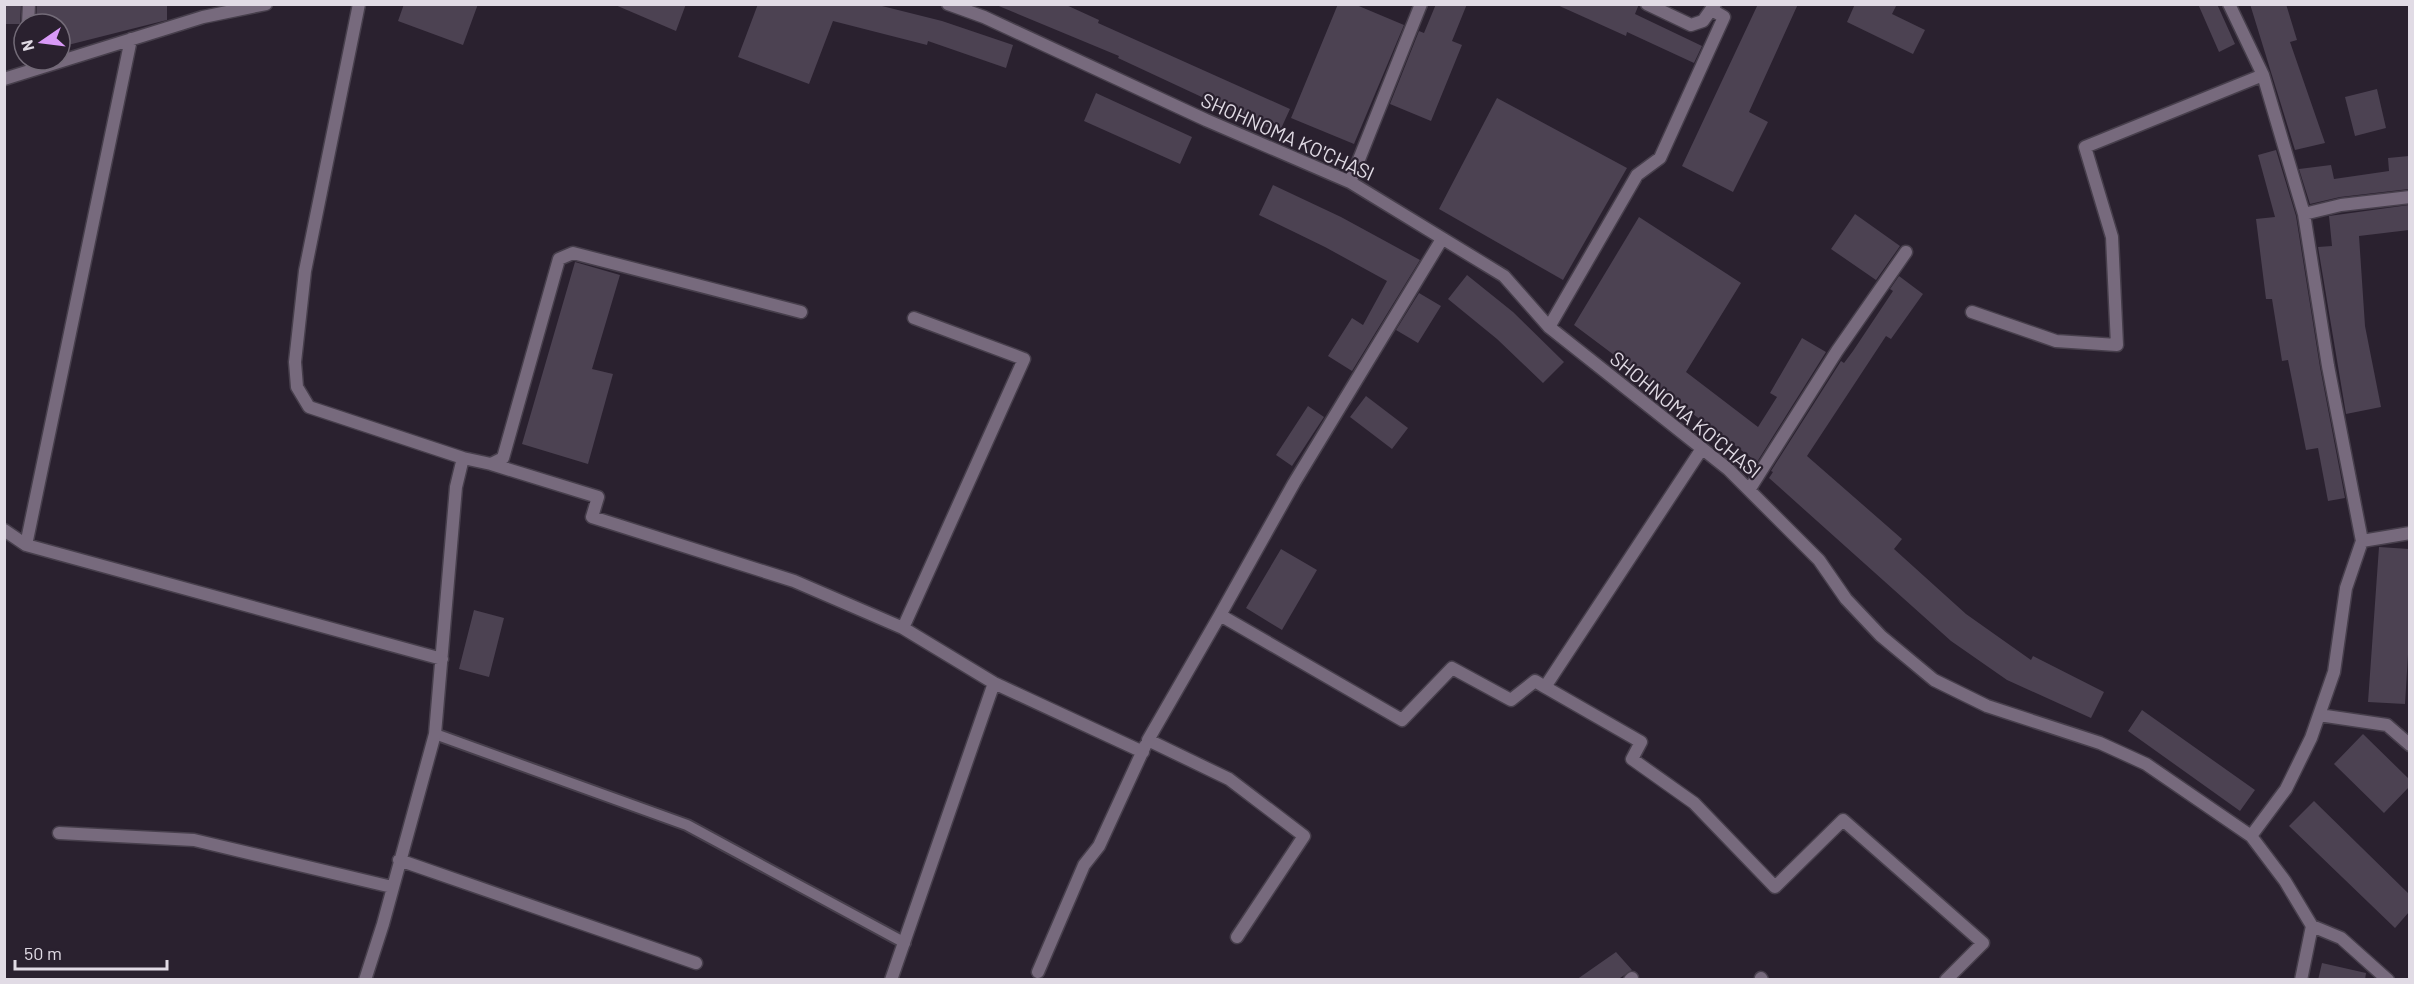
<svg xmlns="http://www.w3.org/2000/svg" width="2414" height="984" font-family="Barlow,sans-serif">
  <style>
    .building { fill: #4c4252 }
    .lines { fill: none; stroke-linecap: round; stroke-linejoin: round }
    .lane-casing { stroke: #473f4c; stroke-width: 14 }
    .street-casing { stroke: #473f4c; stroke-width: 15 }
    .lane { stroke: #776a7d; stroke-width: 10 }
    .street { stroke: #776a7d; stroke-width: 12 }
    .labels { text-anchor: middle; dominant-baseline: central; stroke-width: 4.5; stroke-linejoin: round; paint-order: stroke }
    .street-label { font-size: 20px; fill: #e1dbe5; stroke: #2a212f }
  </style>
  <rect width="100%" height="100%" fill="#2a212f"/>
  <!-- building -->
  <path class="building" d="M4 4H21L20 24H4Z
    M37 4H167V20L60 47V24H36Z
    M404 4H478L463 45 398 21Z
    M613 4H686L676 31Z
    M758 4H874L942 21 1013 45 1006 68 928 41 927 45 833 21 809 84 738 57Z
    M994 4H1064L1099 20 1098 23 1290 109 1279 133 1118 58 1119 56Z
    M1338 4H1354L1404 25 1354 144 1291 118Z
    M1436 4H1467L1452 41 1462 45 1431 121 1390 104 1419 31 1424 33Z
    M1555 4H1639L1635 14 1702 46 1694 63 1627 32 1626 36Z
    M1758 4H1798L1749 112 1768 122 1733 192 1682 166Z
    M1855 4H1897L1892 14 1925 30 1913 54 1847 22Z
    M2198 4H2217L2235 44 2219 52Z
    M2250 4H2286L2297 40 2290 42 2325 143 2295 150Z
    M2377 89 2386 128 2355 136 2345 97Z
    M1096 93 1192 137 1180 164 1084 121Z
    M1497 98 1627 168 1563 280 1439 209Z
    M2276 150 2296 216 2320 367 2345 498 2328 501 2318 448 2306 450 2288 360 2282 361 2272 299H2266L2256 219 2275 217 2258 155Z
    M2409 156V189L2340 197 2310 204 2299 169 2331 165 2334 179 2389 171 2388 158Z
    M1273 185 1341 217 1420 260 1352 371 1328 356 1352 318 1363 325 1387 281 1325 247 1259 215Z
    M2409 205V230L2359 236 2365 326 2381 407 2346 414 2318 247 2332 246 2329 216Z
    M1855 214 1900 246 1876 280 1831 249Z
    M1639 217 1741 283 1686 372 1758 427 1777 397 1770 393 1802 338 1826 352 1757 462 1574 325Z
    M575 262 620 275 592 369 613 374 588 464 522 444Z
    M1467 275 1513 312 1564 362 1543 383 1497 339 1448 299Z
    M1899 276 1923 294 1891 339 1886 336 1807 456 1902 539 1894 549 1966 614 2031 660 2033 656 2104 692 2091 718 2007 680 1951 641 1769 478 1773 472 1771 471 1841 361 1844 363 1853 351 1893 291 1890 289Z
    M1419 293 1441 306 1418 343 1396 330Z
    M1366 396 1408 428 1392 449 1350 417Z
    M1308 406 1324 417 1292 466 1276 455Z
    M2379 547 2409 549V638L2405 704 2368 702Z
    M1281 549 1317 570 1282 630 1246 608Z
    M474 610 504 618 489 677 459 669Z
    M2142 710 2255 790 2240 811 2128 731Z
    M2363 734 2409 779V787L2384 813 2334 764Z
    M2314 801 2409 894V912L2395 928 2289 826Z
    M1616 952 1632 970 1617 980H1576Z
    M2322 963 2366 973 2365 980H2318Z"/>
  <g class="lines">
    <defs>
      <path id="lane" d="M435 734 687 825 905 943"/>
      <path id="street" d="M359 4 305 271 295 362 297 387 309 407 463 458 456 487 435 734 383 924 365 980
        M948 4 984 17 1206 120 1350 182 1504 276 1549 327 1728 469 1819 560 1846 599 1881 636 1934 680 1987 706 2100 743 2146 764 2251 836 2285 881 2312 926 2341 938 2388 980
        M1647 4 1691 25 1703 21 1715 4
        M2229 4 2263 75 2304 214 2341 205 2410 197
        M28 24 29 4
        M131 39 26 545 442 659
        M4 79 203 17 266 4
        M1350 182 1421 4
        M1442 239 1294 483 1220 615 1402 720 1452 668 1511 700 1535 681 1545 687 1701 450
        M1972 312 2056 341 2117 345 2112 237 2085 147 2263 75
        M1549 327 1637 175 1660 158 1724 17 1712 10
        M463 458 491 464 503 458 559 259 573 253 801 312
        M491 464 598 497 592 517 794 581 903 628 994 683 1143 752
        M1749 490 1837 351 1906 252
        M4 530 26 545
        M2362 541 2410 533
        M1220 615 1148 740 1229 779 1304 836 1237 937
        M903 628 1024 359 914 318
        M1545 687 1641 742 1632 759 1694 803 1775 887 1843 820 1983 943 1946 980
        M2319 715 2387 725 2410 745
        M59 833 194 840 392 887
        M2251 836 2286 789 2311 738 2334 672 2346 588 2362 541 2328 366 2304 214
        M399 860 696 963
        M1038 972 1084 865 1099 846 1145 746
        M1761 978 1762 980
        M891 980 994 683
        M1630 980 1632 978
        M2301 980 2312 926"/>
    </defs>
    <!-- lane casing -->
    <use href="#lane" class="lane-casing"/>
    <!-- street casing -->
    <use href="#street" class="street-casing"/>
    <!-- lane -->
    <use href="#lane" class="lane"/>
    <!-- street -->
    <use href="#street" class="street"/>
  </g>
  <g class="labels">
    <!-- street labels -->
    <g class="street-label">
      <text transform="translate(1288 136) rotate(24)">SHOHNOMA KO'CHASI</text>
      <text transform="translate(1686 414) rotate(39)">SHOHNOMA KO'CHASI</text>
    </g>
  </g>
  <!-- border -->
  <rect width="2414" height="984" fill="none" stroke="#e1dbe5" stroke-width="12"/>
  <!-- north arrow -->
  <g transform="translate(42 42) rotate(256)"><circle r="28" fill="#2a212f" stroke="#736b78" stroke-width="1.5"/>
  <path d="M0-4.5L10 22L0 15L-10 22Z" fill="#d99af8"/>
  <text y="-9" font-size="16" font-weight="bold" text-anchor="middle" fill="#e1dbe5">N</text>
  </g>
  <!-- scale -->
  <path d="M15 960v9h152v-9" fill="none" stroke="#e1dbe5" stroke-width="3"/>
  <text x="24" y="960" font-size="18" fill="#e1dbe5" stroke="#2a212f" stroke-width="4.5" paint-order="stroke">50 m</text>
</svg>
